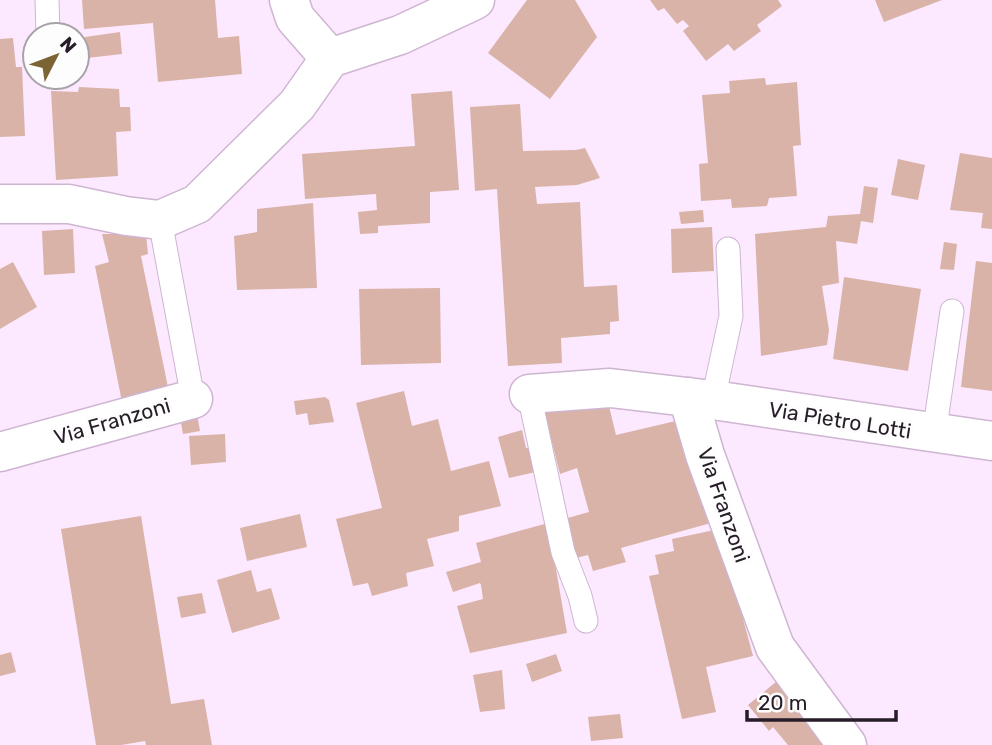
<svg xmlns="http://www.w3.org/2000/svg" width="992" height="745" font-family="Rubik,sans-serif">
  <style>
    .building { fill: #d9b3a7 }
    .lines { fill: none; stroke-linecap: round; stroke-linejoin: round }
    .lane-casing { stroke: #ceb5d1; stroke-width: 25 }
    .street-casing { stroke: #ceb5d1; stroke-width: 41 }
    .lane { stroke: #fff; stroke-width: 23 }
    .street { stroke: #fff; stroke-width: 38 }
    .labels { text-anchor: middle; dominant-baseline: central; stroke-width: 7; stroke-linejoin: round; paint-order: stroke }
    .street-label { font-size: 21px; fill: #271d28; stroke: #fdfdfd }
  </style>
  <rect width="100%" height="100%" fill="#fce8ff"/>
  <!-- building -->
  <path class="building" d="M82 0H215L218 38 239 36 242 74 158 82 153 23 84 29Z
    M527 0H575L597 37 550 99 488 53Z
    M650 0H778L782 6 757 25 761 31 734 51 728 44 706 61 683 31 689 26 683 20 677 24 664 8 658 11Z
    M875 0H942L884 22Z
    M120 32 122 54 87 58 85 37Z
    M13 38 16 67H22L25 136 0 137V39Z
    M765 78 766 85 797 82 801 145 793 146 797 196 769 198 767 206 732 208 731 199 701 201 699 164 708 163 702 95 730 93 729 81Z
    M79 87 119 89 120 107H130L131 131 116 132 118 176 56 180 51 91 78 92Z
    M452 91 459 190 430 192V223L378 226V233L360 234 358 212 377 210 376 194 305 199 302 154 415 146 411 94Z
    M520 104 523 151 576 150 585 148 600 178 577 185 535 187 537 204 580 202 584 287 617 285 619 321 610 322V334L561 338 562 363 508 366 497 189 475 191 470 107Z
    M960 153 992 158V229L981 228 983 213 950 210Z
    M898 159 925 165 918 200 891 195Z
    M864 186 878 188 873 223 861 221 857 244 836 241 839 283 822 286 829 330 827 345 761 356 755 234 826 227 828 216 860 214Z
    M313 203 317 288 237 290 234 236 257 232V209Z
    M703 210 704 222 681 224 679 212Z
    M712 227 714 271 672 273 671 229Z
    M73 229 75 273 44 275 42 231Z
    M102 234H146L148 254 141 256 169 392 122 402 95 266 109 262Z
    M944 242 957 244 954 270 940 269Z
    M976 261 992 263V391L961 387Z
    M13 262 37 307 0 329V269Z
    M844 277 921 289 908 371 833 359Z
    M440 288 441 363 361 365 359 289Z
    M404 391 412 426 438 419 451 471 489 461 501 506 459 516V531L427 539 434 566 406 573 408 586 372 596 368 583 353 586 336 519 382 508 356 403Z
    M325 397 329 400 334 422 309 425 307 413 296 415 294 401Z
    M608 402 616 435 680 420 711 523 621 548 626 562 593 571 588 555 576 558 564 519 589 512 577 468 560 474 544 411Z
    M196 409 200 431 183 434 179 412Z
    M522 430 526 448H535L540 471 509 478 498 437Z
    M225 434 226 462 191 465 189 436Z
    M300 514 307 547 247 561 240 528Z
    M141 516 171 704 204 699 212 745H146L145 741 121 745H96L61 529Z
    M548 523 567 633 470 653 457 606 483 599 481 585 480 583 453 592 446 572 481 562 476 543Z
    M719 529 753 656 706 667 716 712 682 719 649 576 659 574 655 555 674 551 672 539Z
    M251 570 257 592 271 588 280 619 232 633 217 580Z
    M202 593 206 613 181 618 177 597Z
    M11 652 16 672 0 676V655Z
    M556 654 562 671 532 682 526 664Z
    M502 670 505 709 480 712 473 675Z
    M777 681 827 745H788L773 727 769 731 748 705Z
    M620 714 623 738 591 741 588 717Z"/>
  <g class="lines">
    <defs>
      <path id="lane" d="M47 0 48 35
        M160 220 193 399
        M529 394 563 552 580 596 586 621
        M713 400 731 316 728 249
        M934 434 952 311"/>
      <path id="street" d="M289 0 295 18 330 58
        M0 204H69L126 216 160 220 197 204 297 105 330 58 400 35 475 0
        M529 394 610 388 713 400 992 441
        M688 397 705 455 775 647 847 745
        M0 452 193 399"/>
    </defs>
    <!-- lane casing -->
    <use href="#lane" class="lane-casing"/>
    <!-- street casing -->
    <use href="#street" class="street-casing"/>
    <!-- lane -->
    <use href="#lane" class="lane"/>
    <!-- street -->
    <use href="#street" class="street"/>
  </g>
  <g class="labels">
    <!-- street labels -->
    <g class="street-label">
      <text transform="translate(840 420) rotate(9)">Via Pietro Lotti</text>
      <text transform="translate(112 421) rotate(-16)">Via Franzoni</text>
      <text transform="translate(724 505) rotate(71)">Via Franzoni</text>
    </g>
  </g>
  <!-- north arrow -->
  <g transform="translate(56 56) rotate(48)"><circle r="33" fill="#fdfdfd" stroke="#a7a3a8" stroke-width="2"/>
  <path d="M0-5L12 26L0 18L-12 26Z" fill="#7c6334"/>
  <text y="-10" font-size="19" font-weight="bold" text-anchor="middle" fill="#271d28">N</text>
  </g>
  <!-- scale -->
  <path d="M747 710v10h149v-10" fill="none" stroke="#271d28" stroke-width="3.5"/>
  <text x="758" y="710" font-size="21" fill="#271d28" stroke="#fdfdfd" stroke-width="5" paint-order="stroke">20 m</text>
</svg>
